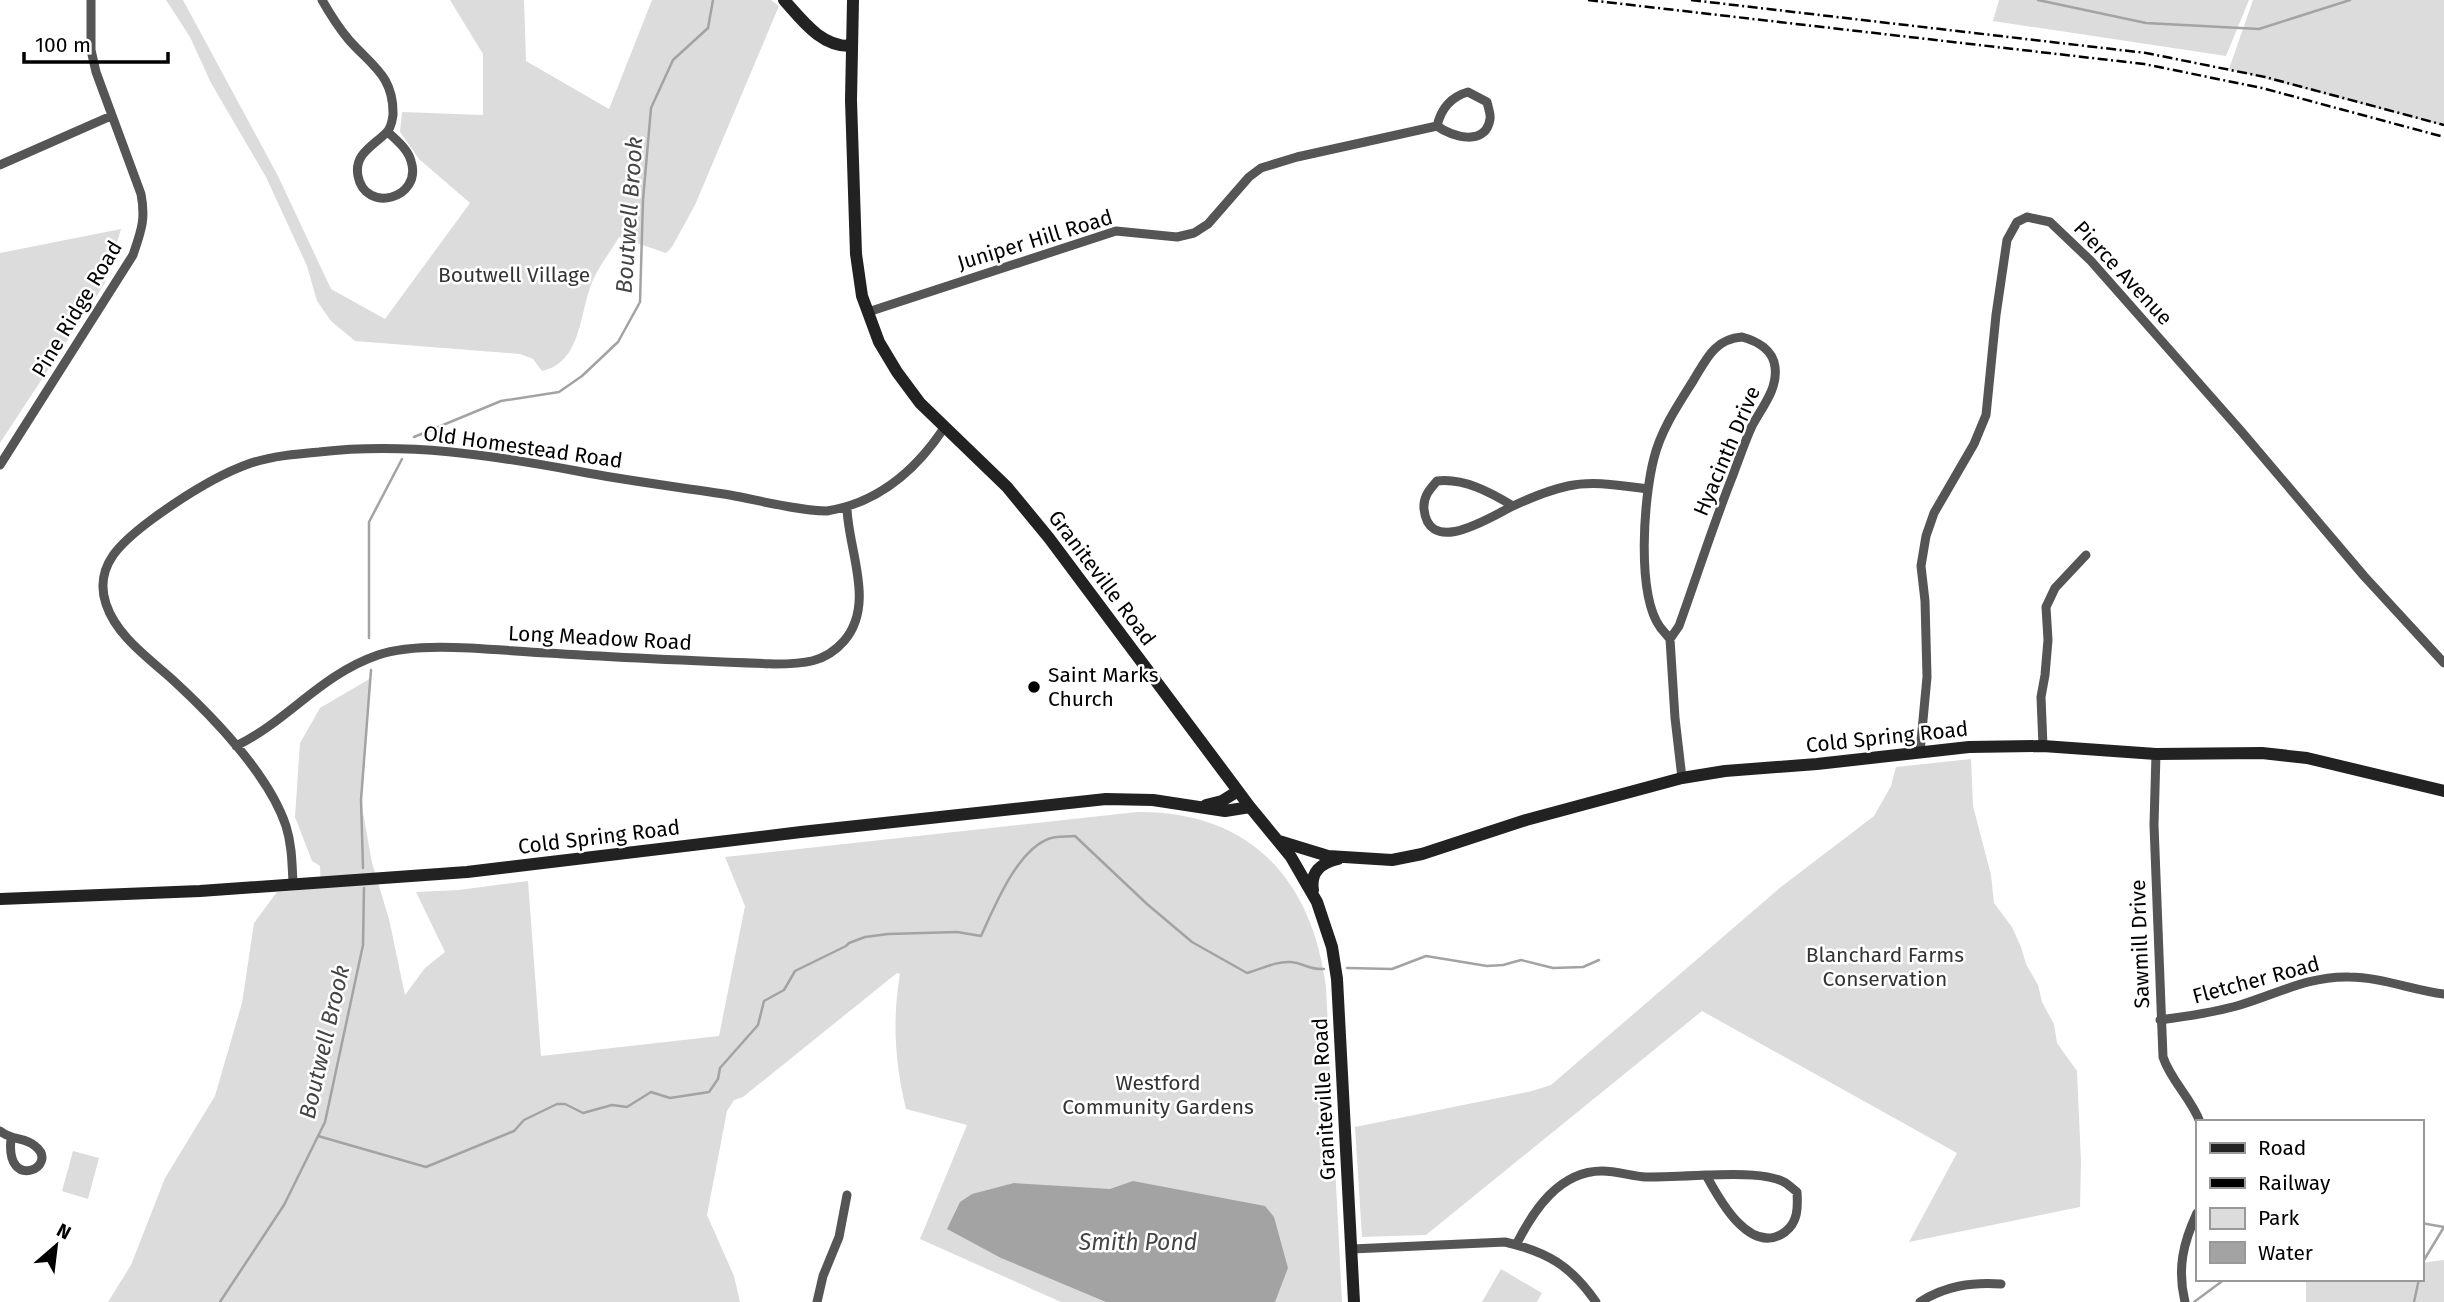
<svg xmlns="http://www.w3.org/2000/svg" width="2444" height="1302" font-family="'Fira Sans',sans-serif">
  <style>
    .green { fill: #dcdcdc }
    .water { fill: #a3a3a3 }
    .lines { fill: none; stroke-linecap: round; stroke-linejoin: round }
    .stream { stroke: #a3a3a3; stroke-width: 2.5 }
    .street { stroke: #555; stroke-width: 9 }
    .secondary { stroke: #222; stroke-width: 12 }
    .rail { stroke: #000; stroke-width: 2.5; stroke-dasharray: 10 3.5 2 3.5; stroke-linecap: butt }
    .poi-dot { fill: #000; stroke: #fff; stroke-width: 2.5 }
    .labels { text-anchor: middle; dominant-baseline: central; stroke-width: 5; stroke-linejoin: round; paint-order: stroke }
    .street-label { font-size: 21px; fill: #000; stroke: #fff }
    .park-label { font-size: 21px; fill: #333; stroke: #fff }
    .poi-label { font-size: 21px; fill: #000; stroke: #fff; text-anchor: start }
    .water-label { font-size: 23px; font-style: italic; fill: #444; stroke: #fff }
  </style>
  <rect width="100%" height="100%" fill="#fff"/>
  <!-- green -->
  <path class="green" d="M166 0H183L278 176 331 289 385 319 470 203 419 159 400 132 402 112 483 115V54L450 0H524L526 61 609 109 652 0H771L779 6 695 205 672 247 666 253 619 237C611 251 600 265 593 280 579 311 583 362 542 371L533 359 520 354 355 341 331 321 317 301 307 266 266 177 211 83 190 37Z
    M1999 0H2249L2226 56 1993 21Z
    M2253 0H2444V126L2229 69Z
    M121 229 105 283 0 443V253Z
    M371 678 361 801 372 863 389 919 405 995 425 968 445 952 416 892 459 890 528 881 541 1056 719 1036 745 906 725 857 1137 812C1250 811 1312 879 1326 987L1342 1302H1061L920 1239 967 1125 906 1109C895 1063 892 1021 900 974L897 973 743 1097 734 1100 727 1111 707 1215 734 1276 740 1302H108L131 1265 165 1178 215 1096 242 1003 254 923 277 892 321 888 320 866 312 861 295 817 300 743 320 708Z
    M1971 759 1973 806 1991 875 1994 903 2012 927 2021 947 2026 964 2038 985 2042 1002 2054 1024 2057 1043 2077 1071 2081 1162 2080 1207 1909 1242 1957 1153 1702 1011 1426 1235 1362 1237 1355 1127 1532 1091 1551 1085 1781 887 1874 816 1891 786 1896 767Z
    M73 1151 99 1158 88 1199 62 1191Z
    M2444 1260V1302H2306V1279H2421V1263Z
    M1501 1269 1542 1293 1537 1302H1482Z"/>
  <!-- water -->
  <path class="water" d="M1133 1181 1265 1206 1274 1217 1288 1268 1275 1302H1106L1001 1258 947 1229 960 1202 972 1194 1014 1183 1110 1189Z"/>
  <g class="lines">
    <!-- stream -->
    <path class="stream" d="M2038 0 2146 23 2259 29 2350 0
      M414 437 501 401 559 392 582 376 618 342 640 302 643 200 651 108 673 60 708 28 713 0
      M369 638V522L402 459
      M363 868 361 800 371 670
      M1347 968 1392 969 1426 956 1487 966 1503 965 1521 960 1553 968 1583 967 1599 960
      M318 1136 426 1167 514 1131 524 1120 557 1104H565L583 1113 612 1105 627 1107 651 1092 670 1098 709 1092 718 1079 720 1068 758 1025 764 1001 784 990 795 971 846 946 849 943 865 937 888 934 957 932 981 936C995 906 1016 852 1048 839 1056 836 1066 837 1075 836L1147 904 1192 942 1247 973C1262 969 1275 961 1291 962 1304 963 1308 970 1324 969
      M2421 1223 2444 1227
      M2421 1272 2424 1260 2444 1227
      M220 1302 284 1205 325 1122 363 945 364 888
      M2194 1302 2225 1279
      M2414 1302 2419 1279"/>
    <!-- street -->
    <path class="street" d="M322 0C330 14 338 27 349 40 372 66 394 76 393 115 392 123 390 130 385 134 371 147 354 155 358 176 365 214 423 199 411 161 408 149 396 140 388 132
      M0 165 111 116
      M868 312 1116 231 1177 237 1194 233 1208 224 1249 177 1261 168 1297 157 1437 126C1441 109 1450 97 1468 92L1487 102C1488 107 1491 115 1490 119 1486 147 1452 137 1437 126
      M1742 337C1757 341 1773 350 1775 367 1778 389 1762 407 1752 426 1745 441 1739 459 1733 475 1713 525 1697 576 1679 626L1670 639C1667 635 1663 631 1660 627 1636 593 1644 496 1654 458 1661 430 1678 405 1693 381 1706 360 1714 339 1742 337Z
      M0 465 133 255C141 231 146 220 141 194L96 72 91 50V0
      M1513 506C1490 492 1464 478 1437 481 1429 490 1423 497 1424 509 1429 558 1492 516 1513 506 1530 498 1550 490 1568 486 1594 480 1623 486 1648 489
      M1670 639 1675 718 1682 778
      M236 746C289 720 320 675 378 655 421 640 500 651 547 653 623 658 699 661 774 664 803 664 825 663 844 641 876 604 848 550 847 508
      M2043 746 2041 697 2045 675 2048 640 2046 607 2055 588 2086 555
      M1920 752 1927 677 1925 601 1921 566 1926 536 1934 513 1974 444 1986 415 1996 315 2007 240 2017 222 2027 217 2050 222 2091 261 2241 431 2364 576 2444 663
      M2156 754 2154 825 2163 1057C2171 1081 2191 1098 2200 1122
      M293 883C292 864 292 845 286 826 269 775 213 717 174 681 150 659 117 637 106 604 93 565 123 541 151 520 181 498 216 475 251 463 273 456 296 454 319 452 408 442 490 455 577 471 628 481 679 487 730 495 762 501 795 510 827 511 878 503 916 470 944 428
      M2160 1020C2187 1016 2213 1013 2240 1005 2277 994 2308 976 2349 977 2381 977 2412 990 2444 994
      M0 1131C13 1141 25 1137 35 1146 61 1166 5 1193 11 1139
      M1516 1245C1533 1211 1559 1171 1602 1171 1617 1171 1631 1176 1646 1177 1666 1177 1686 1176 1706 1175 1719 1199 1750 1257 1785 1232 1798 1222 1798 1208 1797 1192 1793 1189 1788 1184 1784 1182 1764 1172 1727 1175 1706 1175
      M1352 1249 1505 1242C1548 1252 1571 1266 1596 1302
      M817 1302 823 1276 839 1237 847 1195
      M1920 1302C1945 1286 1971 1282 2001 1284
      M2185 1302C2177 1269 2183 1243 2197 1213"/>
    <!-- secondary -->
    <path class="secondary" d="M784 0C802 20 821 47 851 46
      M853 0 851 100 856 254 862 296 879 342 897 372 920 403 1007 487 1049 538 1250 807 1291 857 1317 902 1332 947 1337 979 1354 1302
      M1206 805 1222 801 1238 791
      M1279 841 1328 856 1392 860 1422 854 1526 820 1682 778 1725 771 1817 764 1969 747 2043 746 2156 754 2262 753 2307 758 2444 791
      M1313 890C1310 872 1321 863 1338 859
      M0 899 200 891 467 872 801 832 1106 799 1153 800 1225 811 1250 807"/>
    <!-- rail -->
    <path class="rail" d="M1588 0 2144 64 2262 88 2444 137
      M1691 0 2146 53 2265 77 2444 125"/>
  </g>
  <!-- markers -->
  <circle class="poi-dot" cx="1034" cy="687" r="7"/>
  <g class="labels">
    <!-- street labels -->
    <g class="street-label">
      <text transform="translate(1035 240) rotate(-17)">Juniper Hill Road</text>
      <text transform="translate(2123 273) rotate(47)">Pierce Avenue</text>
      <text transform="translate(77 309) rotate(-59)">Pine Ridge Road</text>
      <text transform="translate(523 447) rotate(8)">Old Homestead Road</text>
      <text transform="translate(1727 451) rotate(-67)">Hyacinth Drive</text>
      <text transform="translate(1102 578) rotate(53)">Graniteville Road</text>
      <text transform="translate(600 638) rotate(3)">Long Meadow Road</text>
      <text transform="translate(1887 737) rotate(-6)">Cold Spring Road</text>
      <text transform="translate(599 837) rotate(-7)">Cold Spring Road</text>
      <text transform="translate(2140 944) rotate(-92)">Sawmill Drive</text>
      <text transform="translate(2256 980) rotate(-15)">Fletcher Road</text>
      <text transform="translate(1324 1099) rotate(-93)">Graniteville Road</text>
    </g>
    <!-- park labels -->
    <g class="park-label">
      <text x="514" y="275">Boutwell Village</text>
      <text x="1885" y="955">Blanchard Farms<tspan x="1885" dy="24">Conservation</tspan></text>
      <text x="1158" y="1083">Westford<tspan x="1158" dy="24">Community Gardens</tspan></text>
    </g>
    <!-- poi labels -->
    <g class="poi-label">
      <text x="1048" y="675">Saint Marks<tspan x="1048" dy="24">Church</tspan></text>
    </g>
    <!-- water labels -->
    <g class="water-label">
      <text transform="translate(629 215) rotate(-86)">Boutwell Brook</text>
      <text transform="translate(324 1042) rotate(-77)">Boutwell Brook</text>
      <text x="1138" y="1242">Smith Pond</text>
    </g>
  </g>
  <!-- legend -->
  <rect x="2196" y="1120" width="228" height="161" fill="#ffffff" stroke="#999999" stroke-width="2"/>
  <rect x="2210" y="1143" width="35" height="10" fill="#222222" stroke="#999999" stroke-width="2"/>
  <text x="2258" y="1155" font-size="21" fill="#000000">Road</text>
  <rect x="2210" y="1178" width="35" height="10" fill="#000000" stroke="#999999" stroke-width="2"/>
  <text x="2258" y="1190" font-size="21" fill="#000000">Railway</text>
  <rect x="2210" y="1208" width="35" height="21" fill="#dcdcdc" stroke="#999999" stroke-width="2"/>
  <text x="2258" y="1225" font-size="21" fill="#000000">Park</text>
  <rect x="2210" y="1242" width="35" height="21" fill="#a3a3a3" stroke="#999999" stroke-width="2"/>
  <text x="2258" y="1260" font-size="21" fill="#000000">Water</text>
  <!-- north arrow -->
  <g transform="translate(56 1246) rotate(28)" stroke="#ffffff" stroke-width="5" paint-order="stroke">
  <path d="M0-5L12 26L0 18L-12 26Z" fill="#000000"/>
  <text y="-10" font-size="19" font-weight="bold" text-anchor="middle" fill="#000000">N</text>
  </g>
  <!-- scale -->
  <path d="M24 52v10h144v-10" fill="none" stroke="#000000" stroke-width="3.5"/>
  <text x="35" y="52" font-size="21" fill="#000000" stroke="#ffffff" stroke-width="5" paint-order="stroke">100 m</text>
</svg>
